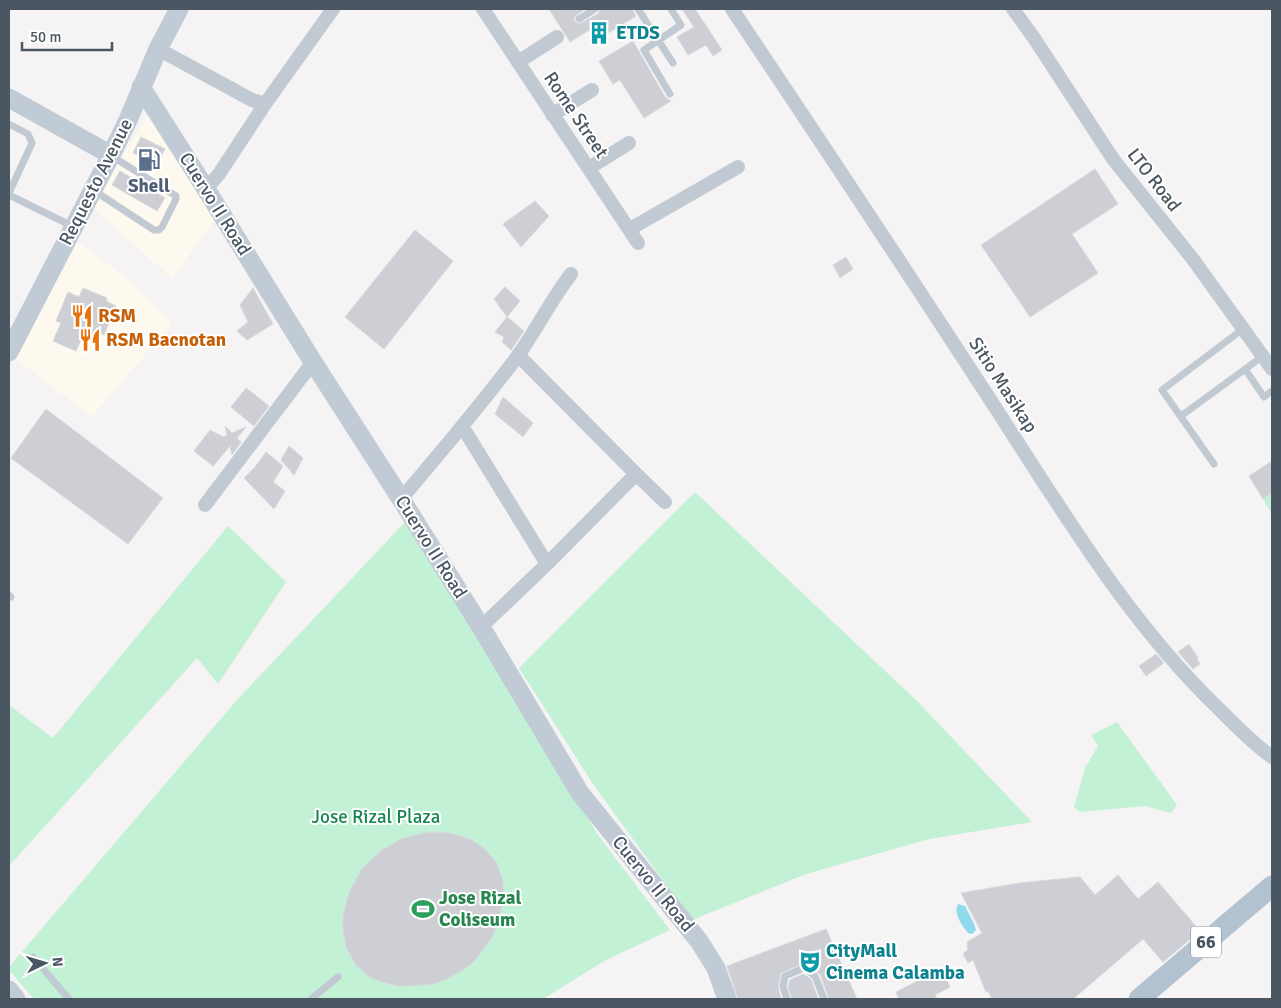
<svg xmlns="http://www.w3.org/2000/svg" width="1281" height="1008" font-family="Signika,sans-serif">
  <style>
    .commercial { fill: #fdf9ef }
    .green { fill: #c3f1d5 }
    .water { fill: #90daee }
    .building { fill: #cdcfd5; stroke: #d7d9de }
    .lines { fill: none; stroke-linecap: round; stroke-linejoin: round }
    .lane { stroke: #c1cad2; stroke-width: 7 }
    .street { stroke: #c1cad2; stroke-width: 14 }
    .secondary { stroke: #c1cbd6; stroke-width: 19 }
    .primary { stroke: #b3c2d1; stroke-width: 21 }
    .labels { text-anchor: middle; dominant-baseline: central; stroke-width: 4; stroke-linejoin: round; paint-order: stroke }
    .shield { fill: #fff; stroke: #808990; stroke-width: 1 }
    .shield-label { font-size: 18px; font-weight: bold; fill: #4a5661 }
    .culture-label { font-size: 19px; font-weight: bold; fill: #0d838f; stroke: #fff; text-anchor: start }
    .street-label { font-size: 19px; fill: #4a5661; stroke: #fff }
    .service-label { font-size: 19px; font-weight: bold; fill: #4e5e75; stroke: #fff }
    .food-label { font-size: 19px; font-weight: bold; fill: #c56008; stroke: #fff; text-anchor: start }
    .park-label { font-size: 19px; fill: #17864f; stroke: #fff }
    .leisure-label { font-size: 19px; font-weight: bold; fill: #27864d; stroke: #fff; text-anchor: start }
  </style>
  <rect width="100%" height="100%" fill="#f5f3f3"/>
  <!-- commercial -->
  <path class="commercial" d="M149 113 214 221 172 278 91 207Z
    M72 238 124 276 172 323 92 417 14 358Z"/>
  <!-- green -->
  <path class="green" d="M695 492 917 701 1032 822 929 839 806 874 692 920 595 787 519 668Z
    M1272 492V514L1263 499Z
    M405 522 531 720 598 835 670 930 606 960 543 999H34L9 970V967L236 701Z
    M228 526 286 582 218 684 197 658 9 866V705L53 738Z
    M1117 722 1177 805 1171 813 1145 806 1080 812 1074 807 1085 768 1098 746 1091 735Z"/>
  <!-- water -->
  <path class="water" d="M958 904 965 906 974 924 976 930 972 934 968 933C962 926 953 913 958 904Z"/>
  <!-- building -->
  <path class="building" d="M549 9H585L574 17V21L579 24 598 14 600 9H632L636 16 595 41 589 30 570 42Z
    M682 9H695L722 50 713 56 706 45 688 55 677 37 694 27Z
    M633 41 665 97 671 101 644 118 620 80 613 84 599 61Z
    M141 137 165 149 157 165 133 153Z
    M1095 169 1118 204 1072 234 1098 273 1030 317 981 245Z
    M120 171 165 198 157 211 112 185Z
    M535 201 549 216 521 247 503 224Z
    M415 230 453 261 384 349 345 317Z
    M846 257 853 269 840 278 833 265Z
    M505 287 520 301 507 317 494 299Z
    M83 288 107 298 106 301 116 306 104 335 100 333 97 341 83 335 76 351 53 341 61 323 56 321 68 292 79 297Z
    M253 288 273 324 247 340 237 331 248 322 240 305Z
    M507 317 524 331 511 350 502 342 504 337 495 332Z
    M246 388 269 406 254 426 231 407Z
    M503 397 533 423 523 437 495 414Z
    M46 409 163 498 128 544 11 458Z
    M225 426 232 433 246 427 237 438 241 442 232 455 230 446 213 466 194 451 210 430 223 437 227 435Z
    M289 446 303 458 294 475 281 460Z
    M266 452 283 466 273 482 285 491 274 509 244 478 255 467Z
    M1272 461V492L1263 499 1249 476Z
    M1189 644 1198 658 1197 659 1200 664 1193 669 1178 652Z
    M1156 654 1164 663 1146 676 1139 666Z
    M438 832 450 833 470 839 485 849 497 863 503 881V903L497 927 491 939 476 959 466 968 445 980 433 984 409 986H397L376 980 368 976 355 964 346 947 343 929V916L349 892 362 869 380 851 401 839 425 833Z
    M1118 875 1138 899 1158 882 1200 931 1163 962 1143 939 1073 999H992L988 991 986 992 973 960 968 963 963 954 968 949 967 942 982 933 961 893 1020 883 1080 877 1095 895Z
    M826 929 857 999H829L820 974 804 963 781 973 778 987 781 999H738L727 966Z
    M941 969 950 987 935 995 937 999H899L896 992Z
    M803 974 811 979 818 999H792L788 987 790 980Z"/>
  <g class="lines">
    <!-- lane -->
    <path class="lane" d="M638 9 673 63
      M579 19 595 9
      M670 94 644 50 681 25 671 9
      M9 124 28 134 32 143 9 193
      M93 190 154 230H159L162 227 176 199V196L113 157
      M9 195 74 227
      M1245 369 1264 397 1272 391
      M1181 416 1263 356
      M1214 464 1162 390 1243 329
      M9 595 11 597
      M33 957 69 999
      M311 999 338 977
      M787 999 783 987 785 976 804 968 815 976 824 999"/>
    <!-- street -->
    <path class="street" d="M483 9 638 243
      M732 9C819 139 906 270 991 401 1060 507 1126 619 1217 707 1235 725 1252 743 1272 757
      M1013 9 1034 38 1113 159 1192 258 1272 369
      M158 49 252 100 265 104 333 9
      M518 62 557 37
      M552 115 592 90
      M589 168 629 143
      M206 189 219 174 265 104
      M630 229 738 167
      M518 355 636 474 665 502
      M462 426 547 564
      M401 499C441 452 480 406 517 357 536 330 551 300 571 274
      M205 505 313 362
      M481 627 547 564 636 474"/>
    <!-- secondary -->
    <path class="secondary" d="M141 87 206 189 313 362 401 499 481 627 580 793 699 941 716 968 727 999
      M9 98 111 155
      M9 352 111 155 128 120 158 49 179 9
      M9 990 16 999"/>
    <!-- primary -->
    <path class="primary" d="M1139 999 1272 886"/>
  </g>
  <!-- icons -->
  <defs>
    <symbol id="building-bare" viewBox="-9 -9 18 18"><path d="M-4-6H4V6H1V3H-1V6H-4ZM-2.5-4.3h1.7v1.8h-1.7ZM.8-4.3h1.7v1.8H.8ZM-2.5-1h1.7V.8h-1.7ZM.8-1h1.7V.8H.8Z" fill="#0f9aa8" stroke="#fff" stroke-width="2.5" paint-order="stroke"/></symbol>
    <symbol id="fuel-bare" viewBox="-9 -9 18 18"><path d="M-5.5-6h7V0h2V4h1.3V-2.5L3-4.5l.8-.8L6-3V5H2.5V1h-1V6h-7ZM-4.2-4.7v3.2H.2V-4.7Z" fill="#5c6f8a" stroke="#fff" stroke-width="2.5" paint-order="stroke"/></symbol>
    <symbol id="restaurant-bare" viewBox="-9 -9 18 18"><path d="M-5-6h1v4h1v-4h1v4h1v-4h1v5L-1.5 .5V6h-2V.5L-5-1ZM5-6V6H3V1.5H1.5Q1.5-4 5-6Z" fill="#e8710a" stroke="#fff" stroke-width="2.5" paint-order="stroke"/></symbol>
    <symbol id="stadium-bare" viewBox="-9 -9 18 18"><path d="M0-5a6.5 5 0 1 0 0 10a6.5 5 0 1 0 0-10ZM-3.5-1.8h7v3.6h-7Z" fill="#2e9e5b" stroke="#fff" stroke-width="2.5" paint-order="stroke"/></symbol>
    <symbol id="theatre-bare" viewBox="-9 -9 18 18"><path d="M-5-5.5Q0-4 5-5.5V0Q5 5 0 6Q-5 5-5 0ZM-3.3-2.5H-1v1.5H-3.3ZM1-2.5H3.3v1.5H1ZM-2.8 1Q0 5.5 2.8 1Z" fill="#0f9aa8" stroke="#fff" stroke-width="2.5" paint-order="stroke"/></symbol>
  </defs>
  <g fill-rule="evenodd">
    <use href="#building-bare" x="583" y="17" width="32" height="32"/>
    <use href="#fuel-bare" x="133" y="144" width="32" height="32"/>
    <use href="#restaurant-bare" x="66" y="300" width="32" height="32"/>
    <use href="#restaurant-bare" x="74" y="324" width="32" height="32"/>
    <use href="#stadium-bare" x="407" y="893" width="32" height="32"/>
    <use href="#theatre-bare" x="794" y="946" width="32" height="32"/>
  </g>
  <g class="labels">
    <!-- shield labels -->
    <rect class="shield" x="1191" y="926.5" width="30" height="31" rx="4"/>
    <g class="shield-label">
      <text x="1206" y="942">66</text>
    </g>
    <!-- culture labels -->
    <g class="culture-label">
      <text x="616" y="33">ETDS</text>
      <text x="826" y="951">CityMall<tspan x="826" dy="22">Cinema Calamba</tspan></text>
    </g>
    <!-- street labels -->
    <g class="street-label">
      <text transform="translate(576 115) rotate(56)">Rome Street</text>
      <text transform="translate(1154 180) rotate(52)">LTO Road</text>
      <text transform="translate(96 182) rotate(-63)">Requesto Avenue</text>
      <text transform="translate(215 204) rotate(58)">Cuervo II Road</text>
      <text transform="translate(1003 385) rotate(57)">Sitio Masikap</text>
      <text transform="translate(431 547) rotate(58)">Cuervo II Road</text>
      <text transform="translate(653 884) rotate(51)">Cuervo II Road</text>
    </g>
    <!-- service labels -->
    <g class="service-label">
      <text x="149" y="186">Shell</text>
    </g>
    <!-- food labels -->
    <g class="food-label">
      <text x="98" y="316">RSM</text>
      <text x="106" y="340">RSM Bacnotan</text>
    </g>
    <!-- park labels -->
    <g class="park-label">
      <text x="376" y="817">Jose Rizal Plaza</text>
    </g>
    <!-- leisure labels -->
    <g class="leisure-label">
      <text x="439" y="898">Jose Rizal<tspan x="439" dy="22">Coliseum</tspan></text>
    </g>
  </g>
  <!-- border -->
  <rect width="1281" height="1008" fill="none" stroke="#4a5661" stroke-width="20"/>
  <!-- north arrow -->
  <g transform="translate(45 963) rotate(85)" stroke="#ffffff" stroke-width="4" paint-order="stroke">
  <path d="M0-4L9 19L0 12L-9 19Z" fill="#4a5661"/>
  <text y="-8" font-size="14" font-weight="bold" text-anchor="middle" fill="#4a5661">N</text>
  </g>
  <!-- scale -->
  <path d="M22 42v8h90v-8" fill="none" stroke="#4a5661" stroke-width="2.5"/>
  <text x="30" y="42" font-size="15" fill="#4a5661" stroke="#ffffff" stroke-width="4" paint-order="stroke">50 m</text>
</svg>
